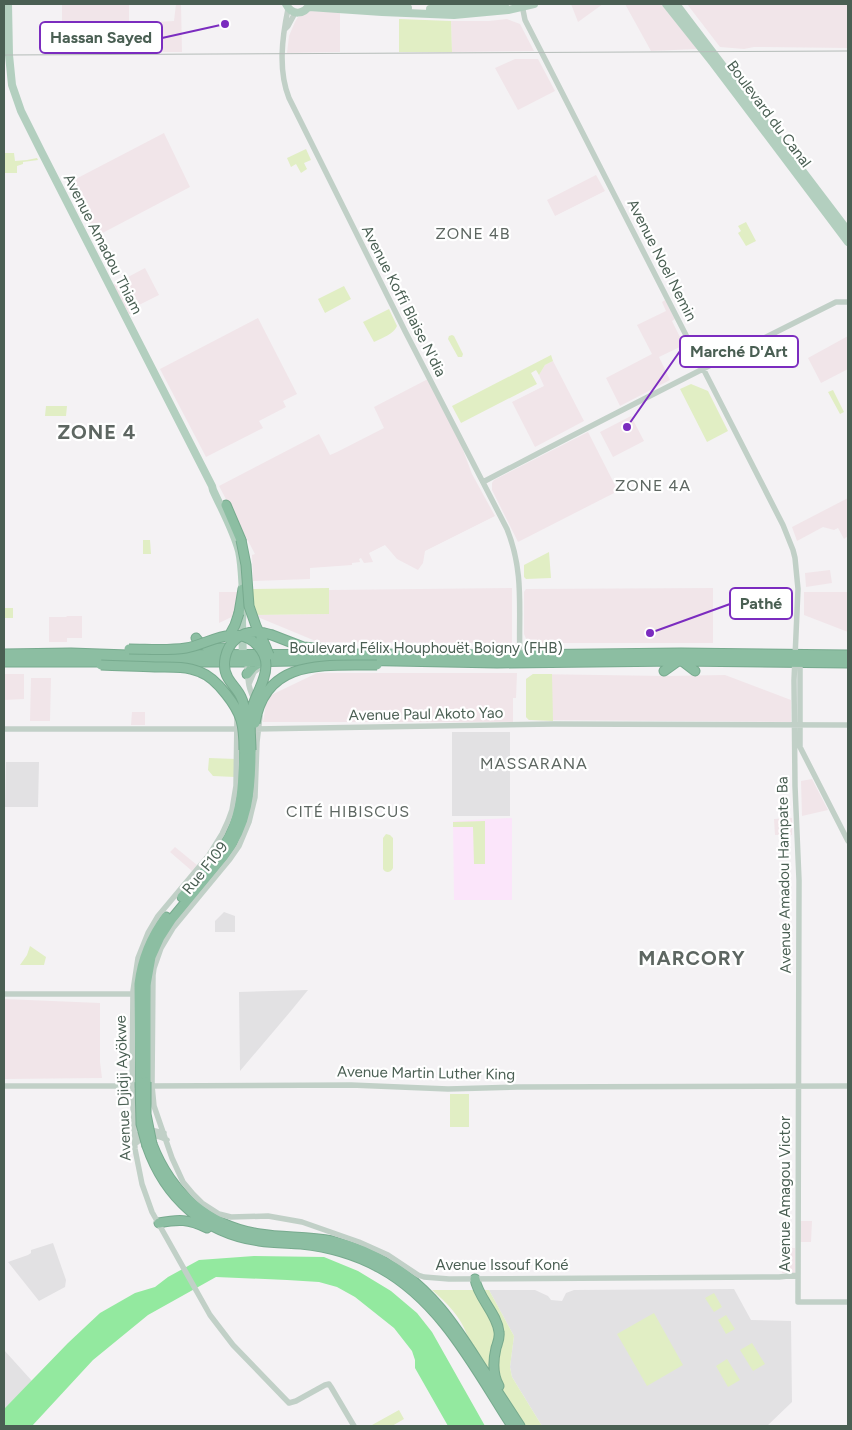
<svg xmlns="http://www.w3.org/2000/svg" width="852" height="1430" font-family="Figtree,sans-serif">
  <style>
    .commercial { fill: #f1e5e9 }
    .education { fill: #e2e1e3 }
    .medical { fill: #fbe5fa }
    .green { fill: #e1eec4 }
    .water { fill: #93e99f }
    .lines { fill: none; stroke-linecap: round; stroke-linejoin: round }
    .highway-casing { stroke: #77aa8e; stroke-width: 11 }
    .minor { stroke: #c1d0c7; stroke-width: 5.5 }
    .major { stroke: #b3cfbf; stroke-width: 8 }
    .highway { stroke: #8cbea2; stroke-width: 9 }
    .rail { stroke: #b4bcb8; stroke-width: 1 }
    .highway-bridge-casing { stroke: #77aa8e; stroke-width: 11; stroke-linecap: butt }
    .highway-bridge { stroke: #8cbea2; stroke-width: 9 }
    .labels { text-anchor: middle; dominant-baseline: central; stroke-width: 4.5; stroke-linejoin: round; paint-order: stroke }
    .street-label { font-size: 15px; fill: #4a5f53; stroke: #fff }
    .neighbourhood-label { font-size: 16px; letter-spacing: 1px; fill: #5e6762; stroke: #fff }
    .district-label { font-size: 20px; font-weight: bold; letter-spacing: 1px; fill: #5e6762; stroke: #fff }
    .leader { fill: none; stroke: #7b2cbf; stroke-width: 2 }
    .callout-dot { fill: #7b2cbf; stroke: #fff; stroke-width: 2 }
    .callout { fill: #fff; stroke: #7b2cbf; stroke-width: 2 }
    .callout-label { font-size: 16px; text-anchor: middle; font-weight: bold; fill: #4a5f53 }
  </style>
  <rect width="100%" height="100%" fill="#f4f2f4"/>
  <!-- commercial -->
  <path class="commercial" d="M62 4H129V52H62Z
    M176 4H181L182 52H156V22L174 21Z
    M571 4H603L578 22Z
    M625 4H661L697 49 651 51Z
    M687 4H848V48L754 47 744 49 720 47Z
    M309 11 340 12V52L287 53 289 36 295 22 298 17Z
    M507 19 520 24 534 51 452 52 451 21H489Z
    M515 59H538L555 91 518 110 495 68Z
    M164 133 190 187 93 238 91 235 94 232 68 183Z
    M596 175 605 191 555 216 547 200Z
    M145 268 159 295 135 307 139 314H129L113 285Z
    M665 300 675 319 672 321 684 345 659 357 670 380 620 406 606 378 652 354 637 325 666 311 662 302Z
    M258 318 297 394 283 401 286 407 259 421 263 428 206 457 160 369Z
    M848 336V369L821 383 808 358Z
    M553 361 584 421 535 447 512 402 544 386 539 375 545 365Z
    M428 379 459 439 472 474 495 516 425 551 423 563 418 570 397 559 385 545 369 553 373 562 364 563 361 558 359 559 360 562 352 563V565L310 568V579L253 581 252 555 255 554 219 486 319 434 330 455 337 452 384 428 374 407Z
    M631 416 644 441 613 457 600 432Z
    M588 432 618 491 518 542 492 490V483L494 480Z
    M848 498V536L844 539 838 528 834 530 823 527 797 541 792 527Z
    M830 570 832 583 806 587 805 573Z
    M512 588V643L318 642 253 615 329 614V590Z
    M713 588V643H532L527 641 524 634V592L526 589Z
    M219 592H239L238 614 219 623Z
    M804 592H848V632L804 615Z
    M67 616H82V638H67V642H49V617H66Z
    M317 673H517L516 698H513V722H263L265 710 263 704 267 697Z
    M4 674H24V699L4 700Z
    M533 674 666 676 725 675 791 700V722L529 720 526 717V679Z
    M31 678H51L50 721H30Z
    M132 712H145V725H131Z
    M812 779 828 810 802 816 801 781Z
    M792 818V835H775L774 819Z
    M175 847 197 865 192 871 170 852Z
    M4 999 100 1003V1062L102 1078 4 1079Z
    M800 1221H812L811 1242H800Z
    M783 1248H795V1273H782Z"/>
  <!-- education -->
  <path class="education" d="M452 732H510V816H452Z
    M6 762H39L38 807H5Z
    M224 912 235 916V932H215V921Z
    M308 990 290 1012 240 1071 239 992Z
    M53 1243 66 1280 65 1287 39 1301 8 1262 28 1255 31 1253V1250Z
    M734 1289 751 1320 791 1321 792 1402 767 1426H542L512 1377 510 1367 514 1336 489 1290H535L548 1296 551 1300 562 1301 566 1293 574 1290Z
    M4 1350 32 1381 4 1409Z"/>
  <!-- medical -->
  <path class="medical" d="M512 818V900H454L453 821Z"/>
  <!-- green -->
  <path class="green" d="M399 19 451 21 452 52H399Z
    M306 149 311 160 304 163 307 169 301 173 296 164 291 167 287 158Z
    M4 153H14L15 161 27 160 37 158 38 160 23 162V164L17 166V173H4Z
    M746 222 756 241 746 246 738 233 741 231 738 226Z
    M344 286 351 299 325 313 318 299Z
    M389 309 397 326C394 334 382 338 374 342L363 322Z
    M452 335 454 336 463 354 462 357H458L448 339 449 336Z
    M551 355 553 361 545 365 539 375 536 370 531 373 537 384 461 423 452 406Z
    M691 384 708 391 728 431 707 442 680 389Z
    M833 390 844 412 840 414 828 392Z
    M46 406H67L66 416H45Z
    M143 540H150L151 554H143Z
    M549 552 551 578 526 579 524 577V565Z
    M329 588V614L253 615V589Z
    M4 608H13V618H4Z
    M533 674H552L553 721 529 720 526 717V679Z
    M209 758 236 759 235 777 213 776 208 770Z
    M485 821V864H474L473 827H453V822Z
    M386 834 390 835 393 838V868C391 873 385 873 383 869V838Z
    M30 946 46 957 44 965H20L27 955Z
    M450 1094H469V1127H450Z
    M432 1290H489L514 1336 510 1367 512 1377 542 1426H524L467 1335C461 1317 446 1302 432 1290Z
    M714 1293 722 1307 714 1312 705 1298Z
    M654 1313 683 1365 647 1386 617 1334Z
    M726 1315 735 1329 726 1334 718 1320Z
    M752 1343 765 1364 753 1371 740 1350Z
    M727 1359 740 1380 728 1387 716 1366Z
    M399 1410 404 1419 392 1426H373L372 1425Z"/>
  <!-- water -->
  <path class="water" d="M254 1256 324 1257 358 1271 391 1291 417 1313 432 1332 485 1426H448L415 1368V1360L412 1351 394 1328 355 1297 337 1287 319 1282 287 1280 216 1277 148 1315 93 1360 32 1426H4V1409L68 1343 100 1313 135 1293 155 1287 168 1277 199 1260Z"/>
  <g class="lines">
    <defs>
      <path id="highway" d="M226 505 241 540
        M239 613 243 589
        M272 635 303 647 327 649
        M196 638C204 650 217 648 229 648
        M4 654 71 653 128 655 374 654 497 655 681 653 848 655
        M682 661 695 671
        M4 662H243L346 660 497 663 678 661 848 663
        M664 671 678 661
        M247 674 253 667 261 662
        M182 897C198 878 219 857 230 835 243 808 243 779 244 750
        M140 1082 139 984C142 959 151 937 166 917
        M146 1082V985L151 957 160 937 171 920 223 857C248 825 251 790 251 750
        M152 1144C171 1193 208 1226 260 1234 284 1238 308 1236 332 1241 353 1246 376 1256 394 1267 431 1290 454 1324 477 1360 491 1382 506 1404 520 1426
        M147 1146C165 1198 204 1233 259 1241 273 1243 287 1243 301 1244 329 1247 355 1254 380 1268 442 1302 475 1369 512 1426
        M159 1223C179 1219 188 1219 207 1228
        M475 1279C478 1298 497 1313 499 1332 500 1338 498 1342 496 1348 493 1361 492 1374 499 1386"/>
    </defs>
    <!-- highway casing -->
    <use href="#highway" class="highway-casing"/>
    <!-- minor -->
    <path class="minor" d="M522 5 525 20 783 525 793 550 795 558 798 589 794 680 795 786 799 880 798 1302H848
      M288 9C282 38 278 70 289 98L405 331 507 529C525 574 518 611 520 658
      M285 29 288 26 295 13
      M483 482C600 421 718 361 836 302H848
      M800 660V747L848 841
      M247 661C248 678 247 688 256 702
      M249 684 254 672 259 668
      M260 716 257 742 255 797 249 822 239 846 230 859 173 928 161 948 154 968 153 975 152 1086 154 1106 172 1158 183 1182 193 1194 202 1203 219 1214 231 1217 268 1216 302 1222 359 1242 388 1255 418 1275 424 1277 449 1279 779 1277 798 1275
      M237 717 236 786 232 810 228 821 222 834 209 855 158 916 148 933 138 958 133 991 132 1086 135 1149 142 1184 152 1212 210 1315 233 1345 289 1403 296 1401 325 1385 329 1384 331 1387 354 1426
      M4 729H239
      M255 729 553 724 848 725
      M4 994H133
      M4 1086H134
      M148 1086 351 1085 448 1089 517 1087 848 1086
      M134 1138C146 1128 150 1129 164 1133
      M135 1144C146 1134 153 1133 167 1140"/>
    <!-- major -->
    <path class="major" d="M8 4 9 55 12 85 21 111 41 151 212 486 213 490C222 510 233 529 239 551 242 565 242 579 243 593
      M286 4C292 16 304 15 310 4
      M342 4 408 8
      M666 4 713 63 848 242
      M676 4 848 231
      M309 7 382 12 454 15 508 10 534 4
      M430 9H463L505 4
      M243 661 242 621 243 607"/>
    <!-- highway -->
    <use href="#highway" class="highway"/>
    <!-- rail -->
    <path class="rail" d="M4 55 848 51"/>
    <defs>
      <path id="highway-bridge" d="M241 540 246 565 249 606 256 626 265 645 269 655
        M228 638 235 625 239 613
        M129 649C147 649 167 651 186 648 209 644 232 625 254 642 261 648 266 656 266 665 266 680 257 692 253 705 248 719 251 736 251 750
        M101 665C119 666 137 666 155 667 170 667 186 666 200 672 211 676 219 685 226 694 242 714 244 725 244 750
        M244 720C245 712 245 705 241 697 238 690 232 685 228 678 221 666 225 648 236 639 246 630 260 631 272 635
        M255 723C266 657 326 666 377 665
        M140 1082 141 1124 147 1146
        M146 1082V1114L152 1144"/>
    </defs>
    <!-- highway-bridge casing -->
    <use href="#highway-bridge" class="highway-bridge-casing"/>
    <!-- highway-bridge -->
    <use href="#highway-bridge" class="highway-bridge"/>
  </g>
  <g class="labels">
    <!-- street labels -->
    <g class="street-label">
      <text transform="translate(769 114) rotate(53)">Boulevard du Canal</text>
      <text transform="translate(103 244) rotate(63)">Avenue Amadou Thiam</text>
      <text transform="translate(662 260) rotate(63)">Avenue Noel Nemin</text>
      <text transform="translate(404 301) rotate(63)">Avenue Koffi Blaise N'dia</text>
      <text x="426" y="648">Boulevard Félix Houphouët Boigny (FHB)</text>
      <text transform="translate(426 714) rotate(-1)">Avenue Paul Akoto Yao</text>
      <text transform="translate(205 868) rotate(-51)">Rue F109</text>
      <text transform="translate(784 875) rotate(-91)">Avenue Amadou Hampate Ba</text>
      <text transform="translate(426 1073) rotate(1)">Avenue Martin Luther King</text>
      <text transform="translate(123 1088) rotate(-92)">Avenue Djidji Ayökwe</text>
      <text transform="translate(785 1194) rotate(-90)">Avenue Amagou Victor</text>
      <text x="502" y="1265">Avenue Issouf Koné</text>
    </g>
    <!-- neighbourhood labels -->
    <g class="neighbourhood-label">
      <text x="473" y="233">ZONE 4B</text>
      <text x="653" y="485">ZONE 4A</text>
      <text x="534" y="763">MASSARANA</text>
      <text x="348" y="811">CITÉ HIBISCUS</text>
    </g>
    <!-- district labels -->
    <g class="district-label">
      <text x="97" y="432">ZONE 4</text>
      <text x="692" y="958">MARCORY</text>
    </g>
  </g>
  <!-- callouts -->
  <path class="leader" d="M225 24L162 38M627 427L680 351M650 633L730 604"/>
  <g class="callout-dot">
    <circle cx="225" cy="24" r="5"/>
    <circle cx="627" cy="427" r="5"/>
    <circle cx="650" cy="633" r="5"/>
  </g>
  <g class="callout">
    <rect x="40" y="22" width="122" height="31" rx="5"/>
    <rect x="680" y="336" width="118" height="31" rx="5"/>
    <rect x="730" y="588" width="62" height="31" rx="5"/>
  </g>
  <g class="callout-label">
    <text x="101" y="43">Hassan Sayed</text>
    <text x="739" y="357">Marché D'Art</text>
    <text x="761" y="609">Pathé</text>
  </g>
  <!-- border -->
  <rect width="852" height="1430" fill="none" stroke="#4a5f53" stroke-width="10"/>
</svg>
